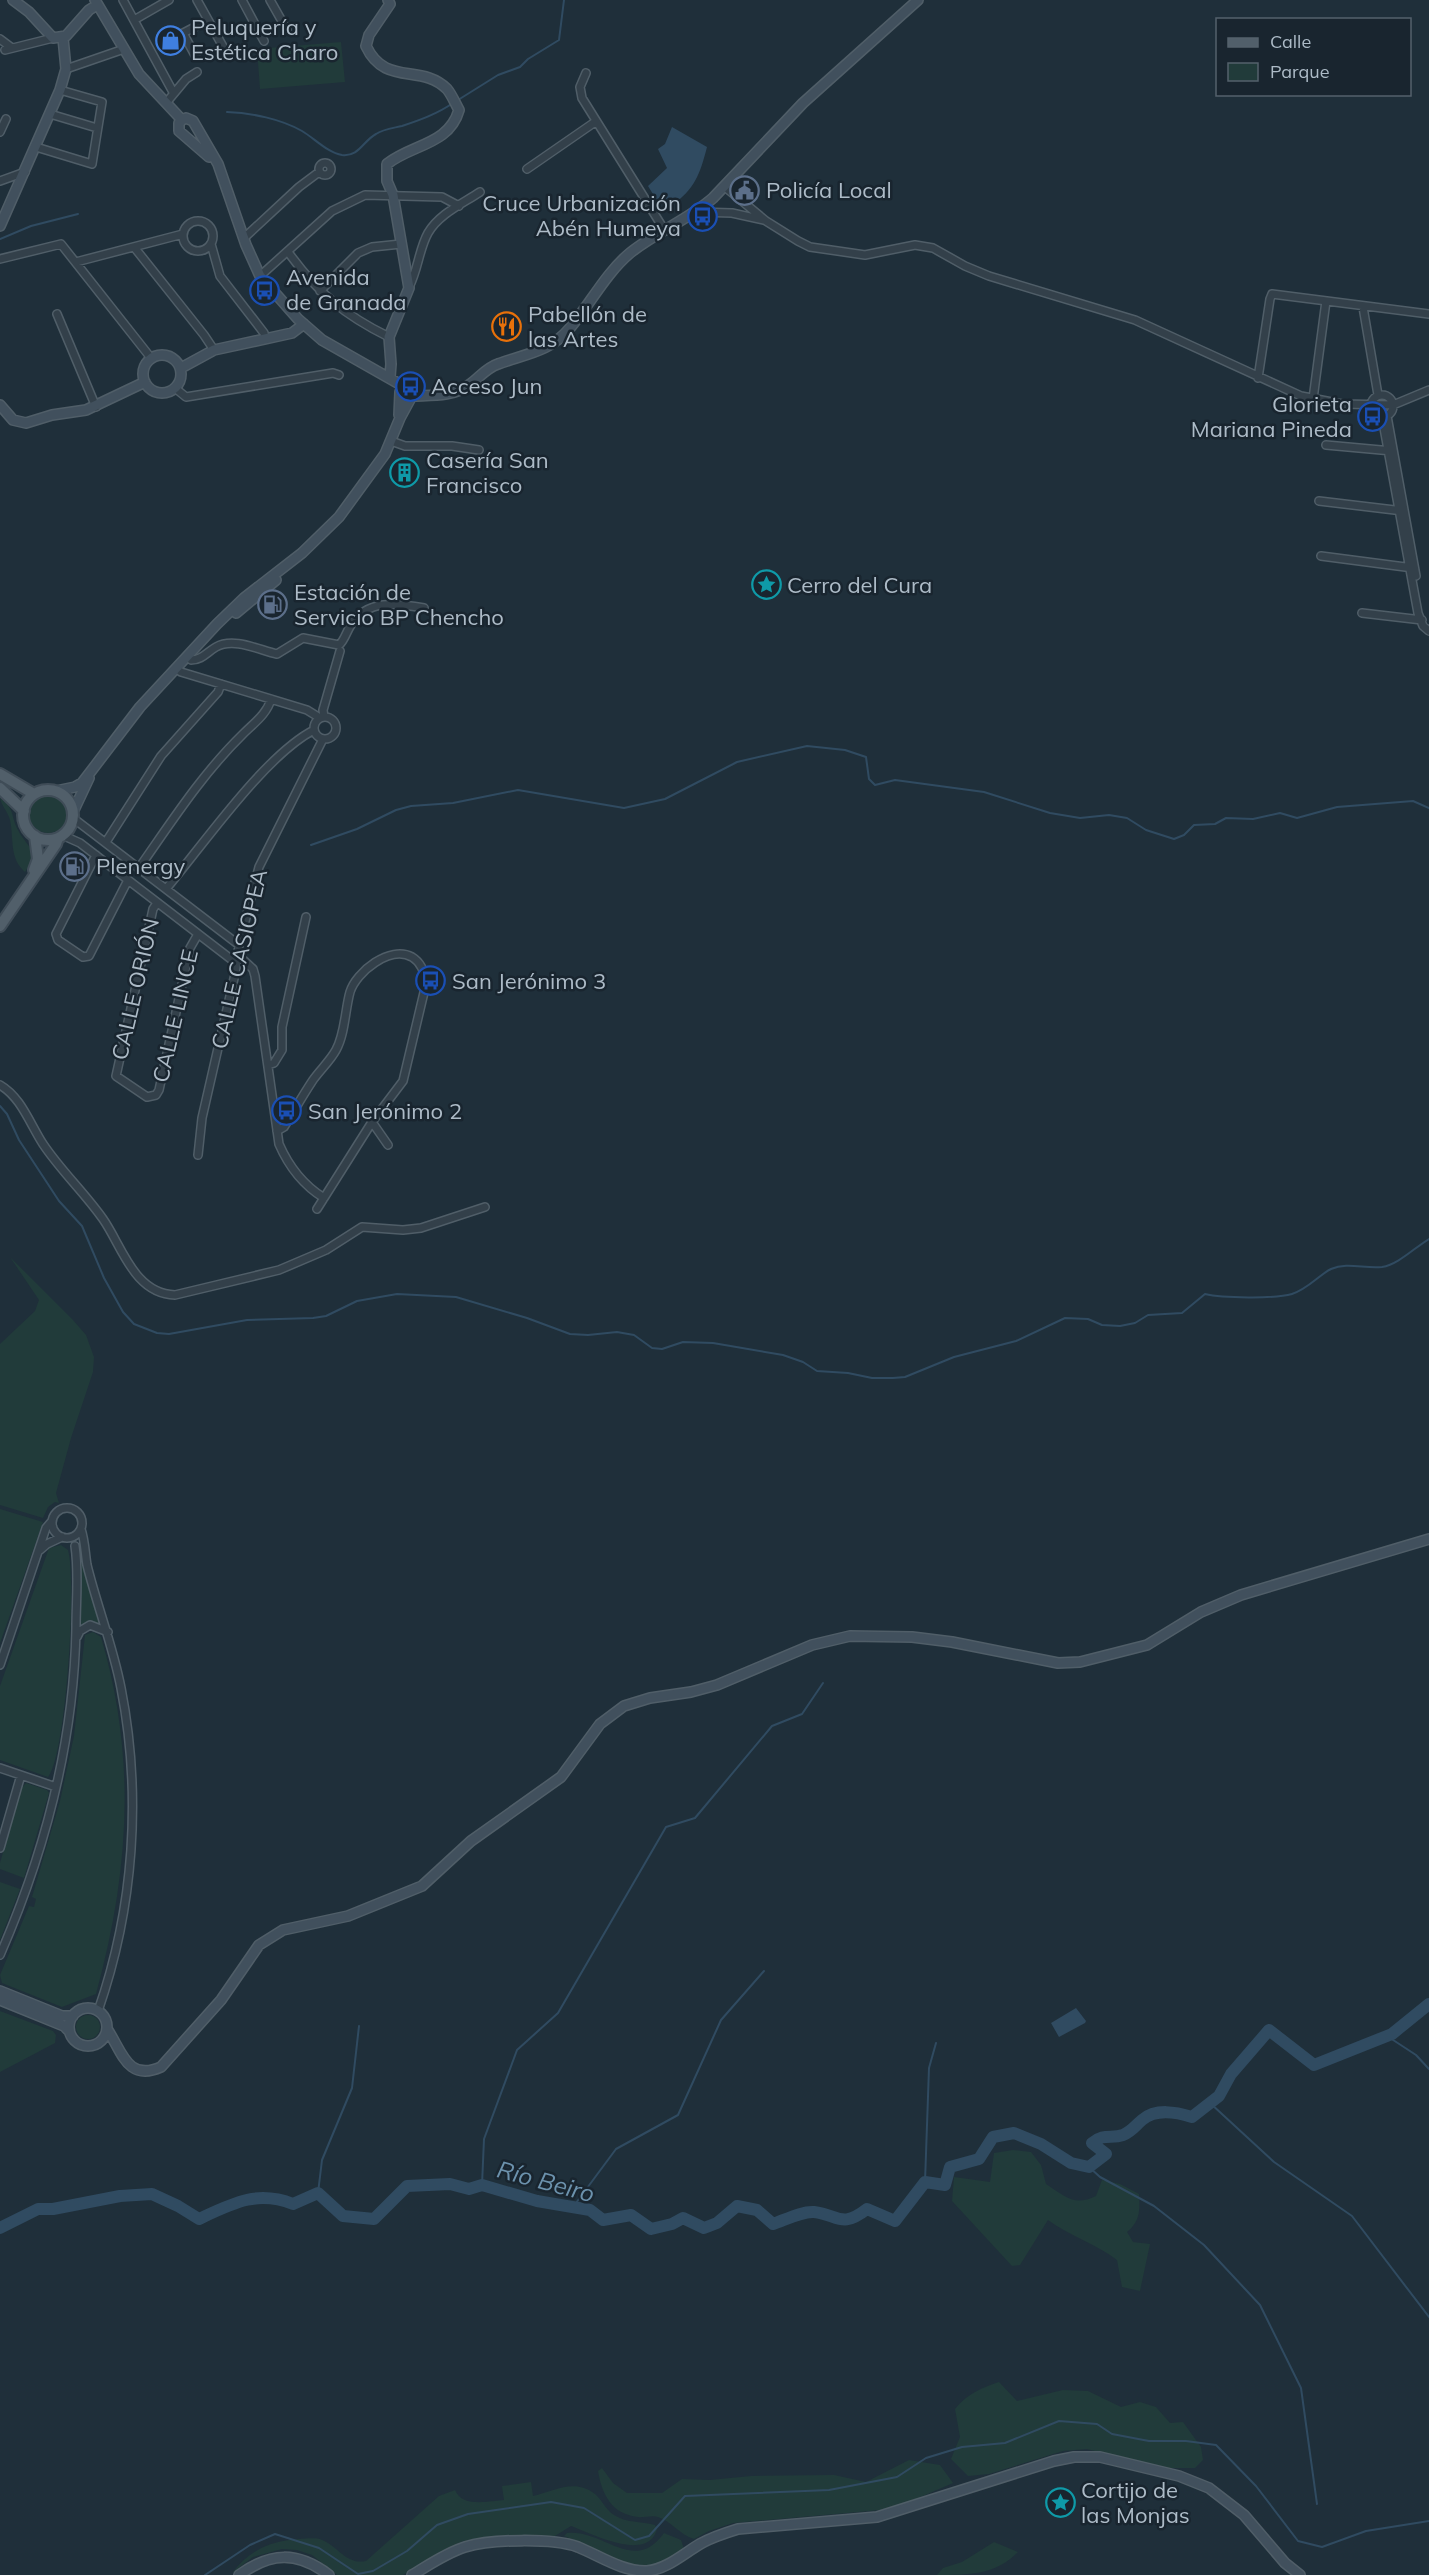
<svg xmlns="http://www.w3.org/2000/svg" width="1429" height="2575" font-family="Mulish,sans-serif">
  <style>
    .green { fill: #213b3a }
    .water { fill: #304b61 }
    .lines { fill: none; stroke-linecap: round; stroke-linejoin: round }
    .stream { stroke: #304b61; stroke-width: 2 }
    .river { stroke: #304b61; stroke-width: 12 }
    .street-casing { stroke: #505e68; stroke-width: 10 }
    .secondary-casing { stroke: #505e68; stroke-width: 12 }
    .primary-casing { stroke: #3f4c57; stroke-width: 14 }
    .street { stroke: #33404a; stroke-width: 7 }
    .secondary { stroke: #41505d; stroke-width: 9 }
    .primary { stroke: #515f6a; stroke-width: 10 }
    .labels { text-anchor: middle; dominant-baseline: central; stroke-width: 5; stroke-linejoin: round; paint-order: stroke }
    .poi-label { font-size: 22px; fill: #adbbc7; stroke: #19252f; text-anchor: start }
    .street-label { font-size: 22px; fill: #adbbc7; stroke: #19252f }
    .water-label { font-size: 24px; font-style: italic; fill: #6c92ad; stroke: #19252f }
  </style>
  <rect width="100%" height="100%" fill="#1f2f3a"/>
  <!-- green -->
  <path class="green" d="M341 42 345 82 260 89 257 49Z
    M29 814a19 19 0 1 1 38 0a19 19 0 1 1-38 0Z
    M0 798C16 810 10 815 18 830 27 848 41 850 25 872 9 858 14 839 10 820 8 812 1 805 0 798Z
    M10 1257 73 1320 86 1335 94 1357 93 1372 71 1438 56 1493 59 1503 55 1502 48 1507 43 1518 0 1505V1344L35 1311 39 1300Z
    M0 1509 43 1522 0 1643Z
    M61 1545 68 1550C77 1580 66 1757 48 1777L0 1760V1686L49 1548Z
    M81 1561 102 1625 88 1623 77 1632Z
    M93 1632 101 1637C137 1759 129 1873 96 1994L62 2007 2 1983 0 1975 29 1906 34 1907 36 1899 32 1897 60 1801 74 1736 85 1635Z
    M26 1783 47 1790 49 1793 24 1878 0 1869V1863L21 1789Z
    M0 1882 20 1889 0 1940Z
    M0 2011 53 2031 56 2035 55 2043 0 2072Z
    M76 2027a12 12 0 1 1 24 0a12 12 0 1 1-24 0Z
    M1013 2150 1031 2152 1041 2165 1046 2184C1065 2196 1074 2207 1096 2196L1102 2180 1120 2184 1139 2194C1140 2211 1140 2221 1127 2232L1133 2242 1150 2244 1140 2291 1122 2287 1117 2260C1096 2244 1070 2236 1048 2220L1020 2265 1012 2266 952 2201 954 2177 990 2182 994 2153Z
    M999 2382 1017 2401 1063 2390 1088 2391 1121 2407 1140 2402 1156 2407 1170 2423 1183 2422 1201 2447 1203 2460 1195 2468H1163L1087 2449 1063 2451 989 2474 968 2476 951 2459 960 2437 955 2409C967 2394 981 2388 999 2382Z
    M909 2460 940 2465 953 2483 909 2502 881 2510 733 2523 709 2531 694 2539C680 2535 671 2521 658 2517 652 2515 644 2518 638 2517 611 2514 602 2494 598 2471L602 2468 613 2483 627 2493H662L682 2479 710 2480 751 2476 834 2475 866 2482Z
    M531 2482 533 2496C555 2491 574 2478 595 2494 602 2500 606 2510 614 2515 626 2523 641 2521 655 2525L657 2529C648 2563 593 2534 571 2526L555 2536 463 2541 403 2575H337L312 2555 297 2550 282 2549 253 2557 232 2573C250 2550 270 2541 299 2539 307 2539 315 2537 322 2540 339 2547 346 2565 366 2561L439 2496 455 2490C462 2508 489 2501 504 2500L502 2486Z
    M567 2533C604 2529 634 2575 664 2533L681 2540 684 2549C676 2554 668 2561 659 2564 626 2574 594 2546 564 2536Z
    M994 2542 1018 2552C996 2575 968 2575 937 2575L943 2568 962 2562Z"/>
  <!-- water -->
  <path class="water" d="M672 127 707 147C700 174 695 189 671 206L656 199 648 186 667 168 658 149 665 144Z
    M1076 2008 1086 2021 1085 2023 1059 2037 1051 2023Z"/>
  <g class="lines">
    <!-- stream -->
    <path class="stream" d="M458 100 498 75 520 67 528 59 559 40 564 0
      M227 112C252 113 281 119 302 131 314 138 328 153 342 155 359 157 363 141 376 134 383 129 394 128 402 126 420 120 437 114 453 103
      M0 239 31 226 78 214
      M311 845 357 829 396 810 411 806 453 803 518 790 624 808 665 799 737 762 807 746 845 750 866 757 869 779 875 785 895 780 984 792 1050 813 1080 818 1109 815 1127 818 1146 830 1174 839 1184 835 1194 825 1215 824 1226 818 1253 819 1280 813 1297 818 1337 807 1413 801 1429 808
      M0 1106 7 1114 19 1140 59 1201 82 1226 104 1278 123 1312 134 1324 157 1333 169 1334 247 1320 313 1318 326 1316 357 1301 397 1294 456 1297 527 1318 570 1334 588 1335 617 1332 634 1335 652 1348 662 1349 683 1342 713 1343 783 1355 803 1362 817 1371 848 1373 872 1378H893L905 1377 954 1357 1016 1341 1065 1318 1088 1319 1102 1325 1120 1326 1135 1323 1148 1315 1182 1313 1205 1294C1222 1298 1275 1299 1292 1294 1308 1289 1319 1275 1331 1269 1347 1262 1365 1269 1382 1267 1399 1264 1414 1248 1429 1239
      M1387 2036 1416 2055 1429 2069
      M1210 2103 1274 2162 1352 2216 1429 2317
      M1089 2167 1100 2177 1154 2206 1204 2245 1260 2305 1301 2388 1317 2504
      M925 2182 929 2068 936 2043
      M482 2185 484 2139 517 2050 558 2013 666 1827 695 1818 772 1726 802 1714 823 1683
      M318 2193 322 2160 352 2088 359 2026
      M573 2207 616 2149 678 2115 721 2020 764 1971
      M205 2575 250 2545 275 2534 319 2548 358 2574 373 2571 407 2551 437 2525 468 2514 551 2502 584 2508 635 2540 649 2536 685 2496 829 2490 897 2477 926 2458 962 2447 1005 2443 1059 2421 1097 2424 1112 2434 1149 2441H1186L1216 2445 1256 2486 1298 2541 1322 2547 1366 2531 1429 2521"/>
    <!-- river -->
    <path class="river" d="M0 2228 38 2209H53L120 2196 152 2194 178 2206 199 2219C233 2203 257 2190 293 2204L318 2193 343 2216 374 2219 407 2186 450 2184 469 2189 482 2185 537 2201 590 2210 603 2220 631 2215 651 2229 672 2224 683 2218 704 2228 717 2223 737 2206 757 2210 773 2224C785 2220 802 2211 814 2212 839 2215 841 2229 867 2209L895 2221 925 2182 945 2185 950 2167 979 2159 993 2137 1014 2133 1041 2144 1071 2163 1089 2167 1106 2154 1092 2143C1104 2133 1111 2139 1123 2135 1132 2131 1135 2126 1142 2120 1156 2108 1176 2112 1192 2117L1219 2096 1231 2074 1269 2030 1314 2065 1392 2034 1429 2004"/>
    <defs>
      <path id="street" d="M123 0 173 92
        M197 0 226 52
        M242 0 264 41
        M270 0 287 30
        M134 20 169 0
        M183 33 196 57
        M0 39 12 48
        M172 39 208 20
        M5 50 53 38
        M66 69 124 49
        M586 73 580 87 582 98 665 231
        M166 103 186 79 197 72
        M50 114 97 128
        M0 132 6 119
        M36 147 92 164 102 102 60 90
        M319 169a6 6 0 1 1 12 0a6 6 0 1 1-12 0Z
        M527 169 595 122
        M0 181 25 172
        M725 187 766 221 798 241 810 247 865 255 915 245 933 248 965 266 989 276 1135 320 1301 396 1342 404 1393 405 1429 390
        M697 212 732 213 764 220
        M183 236a15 15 0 1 1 30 0a15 15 0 1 1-30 0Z
        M244 238 299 187 319 172
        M211 244 220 276 264 333 265 338
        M134 247 204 335 214 350
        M288 252C317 292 344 315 389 337
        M0 259 61 244 151 358
        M76 262 183 234
        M260 276 332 211 365 195 442 197 459 206
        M409 287C418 270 419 249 428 233 439 214 462 204 480 192
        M320 291 358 253 372 247 401 244
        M1363 307 1378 395
        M57 314 96 407
        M1258 378 1270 299 1272 294 1429 314
        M175 388 186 397 333 373 339 375
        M1371 406a11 11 0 1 1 22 0a11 11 0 1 1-22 0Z
        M1313 399 1326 301
        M1387 416 1416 576
        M1382 417 1418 613 1423 626 1429 631
        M391 441 405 446H452L479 450
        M1326 445 1392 451
        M1319 501 1403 511
        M1321 556 1413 568
        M1362 613 1422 620
        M188 657 191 660C202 660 207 652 216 647 234 637 259 650 277 654L303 638 339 645C345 640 346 632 351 625 367 599 397 603 424 608
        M176 668 181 672 307 710 320 718
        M314 728a11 11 0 1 1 22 0a11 11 0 1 1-22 0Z
        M324 717 323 710 340 651
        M73 818 239 945
        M62 835 80 843 236 963
        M106 842 161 756 218 692 221 684
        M96 855 56 934 58 940 83 957 89 956 128 880
        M139 868C172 821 202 774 243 734 254 723 267 714 271 699
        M166 889C203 845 265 755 314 730
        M157 903 153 909 116 1076 147 1097 156 1095 159 1090 190 948 198 934
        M237 954 253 969 255 976 279 1144C289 1167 303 1185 324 1198
        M268 1065 274 1063 282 1050V1027L306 917
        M0 1085C21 1097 30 1124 43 1144 61 1171 84 1192 103 1219 122 1246 134 1294 175 1295L279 1270 326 1250 362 1227 403 1230 421 1228 485 1207
        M372 1122 388 1145
        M277 1131 284 1127C294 1111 303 1095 313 1080 320 1070 330 1061 336 1050 345 1034 345 1010 350 992 356 972 390 945 412 957 422 963 425 973 426 984L403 1081 372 1122 317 1209
        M198 1155 202 1118 235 974 239 945 259 867 323 739
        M52 1523a15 15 0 1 1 30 0a15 15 0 1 1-30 0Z
        M81 1529C85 1541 85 1553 87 1565 97 1606 113 1646 121 1688 142 1795 134 1908 98 2011
        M40 1550 47 1544 62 1537
        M77 1637 80 1631 90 1625 108 1632
        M0 1665 46 1528 52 1521
        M0 1768 56 1787
        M0 1848 21 1775
        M0 1955C45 1852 74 1740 76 1628 76 1600 79 1573 75 1546"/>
      <path id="secondary" d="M13 0 29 12 53 38 66 36 89 10 97 5
        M95 0 139 74 182 120
        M388 0 390 4 369 35 366 46C385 87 421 63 447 89 452 95 455 103 459 110 449 145 412 144 387 164V181L393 195 409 288 389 337 391 364 390 377
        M182 120 186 118 193 121 218 164 246 245 260 276 298 319 322 340 403 386H408L416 391
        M182 120 179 123V131L209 157
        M0 226 60 90 66 69 63 38
        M143 374a19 19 0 1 1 38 0a19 19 0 1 1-38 0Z
        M181 368 214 350 292 333 304 324
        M412 396C432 395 452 397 469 385 479 378 486 368 498 364 525 354 550 352 570 328 590 304 606 273 630 253 656 232 688 220 713 198L803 103 918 0
        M0 405 13 420 26 423 52 415 86 410 145 382
        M399 415 400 392 403 386
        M236 613 276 580
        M56 791 75 787 82 783 140 707 217 624 244 598 302 553 339 517 385 454 400 418 413 394 412 388
        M73 812 89 778
        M0 1991 62 2016H73
        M0 2000 64 2026 69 2031
        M69 2027a19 19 0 1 1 38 0a19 19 0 1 1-38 0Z
        M107 2029C122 2051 127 2082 161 2067L221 2000 259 1945 283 1930 348 1916 422 1886 471 1841 561 1777 600 1724 624 1706 650 1698 691 1692 717 1685 812 1645 850 1636 912 1637 952 1642 1058 1663 1080 1662 1147 1645 1201 1612 1241 1595 1429 1539
        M239 2575C271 2552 297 2551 329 2575
        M412 2575C429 2565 446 2553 465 2547 491 2539 553 2538 578 2547 600 2556 623 2572 647 2571 667 2569 683 2554 700 2544 712 2537 725 2533 738 2529L877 2517 1054 2461 1074 2457H1100L1179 2476 1209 2488 1244 2515 1285 2563 1300 2575"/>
      <path id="primary" d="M0 774 34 794
        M0 788 24 811
        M23 815a25 25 0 1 1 50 0a25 25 0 1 1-50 0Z
        M34 870 38 859 35 836
        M0 926 56 844 58 838"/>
    </defs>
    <!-- street casing -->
    <use href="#street" class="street-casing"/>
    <!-- secondary casing -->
    <use href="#secondary" class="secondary-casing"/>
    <!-- primary casing -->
    <use href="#primary" class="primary-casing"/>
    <!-- street -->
    <use href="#street" class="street"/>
    <!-- secondary -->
    <use href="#secondary" class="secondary"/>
    <!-- primary -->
    <use href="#primary" class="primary"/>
  </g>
  <!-- icons -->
  <defs>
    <symbol id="shop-ring" viewBox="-11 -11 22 22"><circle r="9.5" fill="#19252f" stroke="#3f7fe0" stroke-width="1.5"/><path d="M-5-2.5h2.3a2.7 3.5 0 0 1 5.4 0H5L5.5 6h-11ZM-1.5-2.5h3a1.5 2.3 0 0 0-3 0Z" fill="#3f7fe0"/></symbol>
    <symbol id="civic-ring" viewBox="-11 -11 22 22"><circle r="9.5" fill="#19252f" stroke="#5c6f8a" stroke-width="1.5"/><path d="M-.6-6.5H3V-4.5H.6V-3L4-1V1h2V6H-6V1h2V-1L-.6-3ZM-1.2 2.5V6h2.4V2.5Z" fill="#5c6f8a"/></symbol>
    <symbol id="bus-ring" viewBox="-11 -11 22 22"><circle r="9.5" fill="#19252f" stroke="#1a4fb4" stroke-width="1.5"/><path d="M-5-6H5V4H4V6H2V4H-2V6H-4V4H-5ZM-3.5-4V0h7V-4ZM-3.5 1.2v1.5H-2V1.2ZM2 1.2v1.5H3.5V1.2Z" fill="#1a4fb4"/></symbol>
    <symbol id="restaurant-ring" viewBox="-11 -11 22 22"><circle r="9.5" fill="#19252f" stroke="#e8710a" stroke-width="1.5"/><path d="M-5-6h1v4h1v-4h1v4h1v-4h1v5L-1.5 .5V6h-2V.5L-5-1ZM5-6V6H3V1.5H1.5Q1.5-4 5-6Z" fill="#e8710a"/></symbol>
    <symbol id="building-ring" viewBox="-11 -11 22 22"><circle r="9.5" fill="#19252f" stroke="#0f9aa8" stroke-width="1.5"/><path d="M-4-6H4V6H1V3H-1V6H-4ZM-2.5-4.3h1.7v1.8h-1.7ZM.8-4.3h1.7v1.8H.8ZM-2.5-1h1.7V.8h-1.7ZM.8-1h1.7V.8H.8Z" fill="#0f9aa8"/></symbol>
    <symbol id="sight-ring" viewBox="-11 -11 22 22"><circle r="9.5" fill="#19252f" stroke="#0f9aa8" stroke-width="1.5"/><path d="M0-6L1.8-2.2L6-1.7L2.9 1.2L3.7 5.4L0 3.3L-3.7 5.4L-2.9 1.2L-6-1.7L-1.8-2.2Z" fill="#0f9aa8"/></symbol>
    <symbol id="fuel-ring" viewBox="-11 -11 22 22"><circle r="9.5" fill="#19252f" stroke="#5c6f8a" stroke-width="1.5"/><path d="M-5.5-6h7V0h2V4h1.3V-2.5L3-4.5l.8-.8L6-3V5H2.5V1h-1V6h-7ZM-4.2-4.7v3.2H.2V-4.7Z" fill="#5c6f8a"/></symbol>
  </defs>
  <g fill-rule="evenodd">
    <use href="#shop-ring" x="154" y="24" width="33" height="33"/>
    <use href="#civic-ring" x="728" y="174" width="33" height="33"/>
    <use href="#bus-ring" x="686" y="200" width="33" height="33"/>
    <use href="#bus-ring" x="248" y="274" width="33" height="33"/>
    <use href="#restaurant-ring" x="490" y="310" width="33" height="33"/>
    <use href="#bus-ring" x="394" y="370" width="33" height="33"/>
    <use href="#bus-ring" x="1356" y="400" width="33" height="33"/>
    <use href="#building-ring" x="388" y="456" width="33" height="33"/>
    <use href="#sight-ring" x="750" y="568" width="33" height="33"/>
    <use href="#fuel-ring" x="256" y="588" width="33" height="33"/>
    <use href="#fuel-ring" x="58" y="850" width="33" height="33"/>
    <use href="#bus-ring" x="414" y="964" width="33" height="33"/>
    <use href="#bus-ring" x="270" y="1094" width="33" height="33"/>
    <use href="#sight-ring" x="1044" y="2486" width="33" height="33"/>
  </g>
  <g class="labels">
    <!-- poi labels -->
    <g class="poi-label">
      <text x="191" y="27">Peluquería y<tspan x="191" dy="25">Estética Charo</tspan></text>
      <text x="766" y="190">Policía Local</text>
      <text x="681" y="203" text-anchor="end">Cruce Urbanización<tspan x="681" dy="25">Abén Humeya</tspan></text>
      <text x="286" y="277">Avenida<tspan x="286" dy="25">de Granada</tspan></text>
      <text x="528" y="314">Pabellón de<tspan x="528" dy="25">las Artes</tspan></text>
      <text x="431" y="386">Acceso Jun</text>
      <text x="1352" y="404" text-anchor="end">Glorieta<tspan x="1352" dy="25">Mariana Pineda</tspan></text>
      <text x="426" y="460">Casería San<tspan x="426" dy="25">Francisco</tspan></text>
      <text x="787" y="585">Cerro del Cura</text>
      <text x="294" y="592">Estación de<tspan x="294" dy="25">Servicio BP Chencho</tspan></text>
      <text x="96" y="866">Plenergy</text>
      <text x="452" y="981">San Jerónimo 3</text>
      <text x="308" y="1111">San Jerónimo 2</text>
      <text x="1081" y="2490">Cortijo de<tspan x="1081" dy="25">las Monjas</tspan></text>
    </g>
    <!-- street labels -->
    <g class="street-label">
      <text transform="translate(239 959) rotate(-77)">CALLE CASIOPEA</text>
      <text transform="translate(135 989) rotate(-77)">CALLE ORIÓN</text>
      <text transform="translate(175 1016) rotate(-77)">CALLE LINCE</text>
    </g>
    <!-- water labels -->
    <g class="water-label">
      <text transform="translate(546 2181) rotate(15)">Río Beiro</text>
    </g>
  </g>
  <!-- legend -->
  <rect x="1216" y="18" width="195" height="78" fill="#19252f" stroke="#54616c" stroke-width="1.5"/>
  <rect x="1228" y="38" width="30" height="9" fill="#515f6a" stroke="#54616c" stroke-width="1.5"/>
  <text x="1270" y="48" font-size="18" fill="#adbbc7">Calle</text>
  <rect x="1228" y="63" width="30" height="18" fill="#213b3a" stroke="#54616c" stroke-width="1.5"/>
  <text x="1270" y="78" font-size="18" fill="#adbbc7">Parque</text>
</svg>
